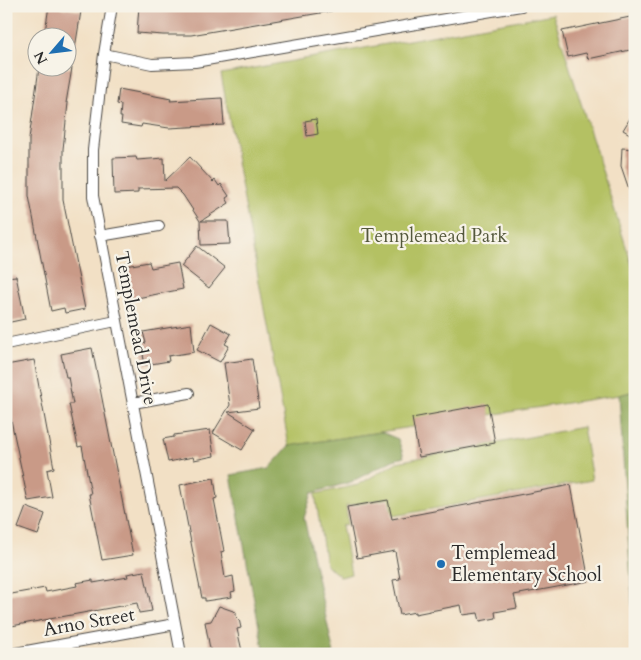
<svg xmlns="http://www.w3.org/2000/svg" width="641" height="660" font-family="Cardo,serif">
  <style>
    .green { fill: #b4c163; stroke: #707647 }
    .forest { fill: #8fa759; stroke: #5d6942 }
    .building { fill: #c99a87 }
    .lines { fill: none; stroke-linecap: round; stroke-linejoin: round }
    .street-casing { stroke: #494642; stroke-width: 12 }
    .street { stroke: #fff; stroke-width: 10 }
    .poi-dot { fill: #1f6fb2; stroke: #f7f3e8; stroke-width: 2 }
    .labels { text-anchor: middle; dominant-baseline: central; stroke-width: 4.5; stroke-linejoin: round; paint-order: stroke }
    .park-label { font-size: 19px; fill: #54583c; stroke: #f7f3e8 }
    .street-label { font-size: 19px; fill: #2b2b2b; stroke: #f7f3e8 }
    .poi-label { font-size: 19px; fill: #2b2b2b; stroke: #f7f3e8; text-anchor: start }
  </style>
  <rect width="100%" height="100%" fill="#f7f3e8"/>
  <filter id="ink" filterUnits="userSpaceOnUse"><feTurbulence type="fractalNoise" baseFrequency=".02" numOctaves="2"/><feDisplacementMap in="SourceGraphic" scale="10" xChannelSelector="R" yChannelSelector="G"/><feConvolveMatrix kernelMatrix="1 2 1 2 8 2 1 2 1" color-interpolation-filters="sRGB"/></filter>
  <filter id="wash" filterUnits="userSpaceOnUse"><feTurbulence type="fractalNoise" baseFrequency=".0096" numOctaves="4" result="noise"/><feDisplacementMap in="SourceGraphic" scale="20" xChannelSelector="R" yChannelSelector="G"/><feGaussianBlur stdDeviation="1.12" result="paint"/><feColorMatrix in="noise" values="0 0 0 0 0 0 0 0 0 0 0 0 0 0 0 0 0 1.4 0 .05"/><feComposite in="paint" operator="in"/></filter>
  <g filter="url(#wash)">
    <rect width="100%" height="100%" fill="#f2e0c5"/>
    <!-- green -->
    <path class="green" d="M553 14 635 275V391L619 395 289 446 221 74Z
      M583 427 592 480 393 516 389 498 346 506 348 524 342 526 351 574 341 577 326 565 315 494 358 485 397 462Z"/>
    <!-- forest -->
    <path class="forest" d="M635 391V646L619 395Z
      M381 432 398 439 404 457 393 460 351 482 312 493 304 518 334 654H264L231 475 269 468 289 446Z"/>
    <g id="blocks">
      <!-- building -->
      <path class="building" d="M49 6 81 11 73 61H68V38H44Z
        M139 6H332V11L191 35H163L137 33Z
        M635 16V49L588 59 586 53 568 57 562 31Z
        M39 68H72L66 103H68L63 149V200L85 309 65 313 64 308 51 311 29 196V139Z
        M119 89 171 99 170 101 222 98 224 125 169 128 142 124 141 127 121 124 122 117H120L121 105 117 104Z
        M635 110V137L623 130Z
        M316 119 318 134 307 136 305 121Z
        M622 148 635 149V201H633L621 166Z
        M136 157 137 160 164 158 165 181 190 157 213 182 215 180 219 186 221 184 229 196 226 198 229 203 201 221H228L230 244 201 245 200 221 183 195 176 188 138 189V193L114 194 113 158Z
        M197 246 225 268 209 288 181 266Z
        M149 262 151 268 178 263 183 289 132 299 126 266Z
        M16 276 25 319 6 323V277Z
        M211 323 231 334 225 344 229 346 220 362 197 350Z
        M191 324 194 352 168 356 169 361 145 365 141 344 146 343 143 332Z
        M92 348 133 555 102 560 89 494H91L82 446 78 447 69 404H73L68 377H66L61 354Z
        M252 359 259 408 228 412 255 429 242 450 213 433 230 405 224 363Z
        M34 360 54 468 47 470 52 497 28 501 6 396V365Z
        M488 404 495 443 419 457 412 418Z
        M210 430 214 456 194 460 193 457 168 462 163 439 174 437V435Z
        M214 478 217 498 214 499 224 551 221 552 225 578 233 576 235 591 231 592 232 597 205 601V598H202L198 579 180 485Z
        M571 485 589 581 514 595 517 608 495 612 496 618 480 621 478 613 463 615 461 605 415 614V612L400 615 393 580 400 579 395 551 357 558 347 507 388 500 392 519Z
        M26 507 45 514 38 535 18 528Z
        M144 571 152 611 139 613 137 603 6 627V595L45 588 46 592 77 586 76 583 93 580V583L128 577 127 574Z
        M219 606 236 612V616L239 619 241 628 237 629 242 651 228 654H211L205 622 211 621Z"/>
    </g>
  </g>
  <g filter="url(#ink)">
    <use href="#blocks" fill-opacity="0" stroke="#494642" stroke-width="1"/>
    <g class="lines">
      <defs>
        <path id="street" d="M112 6 104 54 93 150V196L181 654
          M104 54 152 64 195 62 521 6
          M100 236 159 226
          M6 344 116 321
          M133 403 189 393
          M10 654 175 624"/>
      </defs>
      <!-- street casing -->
      <use href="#street" class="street-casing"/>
      <!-- street -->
      <use href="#street" class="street"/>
    </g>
  </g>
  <!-- markers -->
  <circle class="poi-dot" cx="441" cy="564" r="5"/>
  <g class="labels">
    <!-- park labels -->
    <g class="park-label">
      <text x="434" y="236">Templemead Park</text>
    </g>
    <!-- street labels -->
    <g class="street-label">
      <text transform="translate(136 328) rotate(79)">Templemead Drive</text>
      <text transform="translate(89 622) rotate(-10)">Arno Street</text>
    </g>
    <!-- poi labels -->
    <g class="poi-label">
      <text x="451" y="553">Templemead<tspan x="451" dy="22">Elementary School</tspan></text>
    </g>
  </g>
  <!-- margin -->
  <rect width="641" height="660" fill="none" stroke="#f7f3e8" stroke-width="25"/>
  <!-- north arrow -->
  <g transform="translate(52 52) rotate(242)"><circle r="24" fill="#f7f3e8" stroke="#a5a39c"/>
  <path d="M0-4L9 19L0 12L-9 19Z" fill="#1f6fb2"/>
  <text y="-8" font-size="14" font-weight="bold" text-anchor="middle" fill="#2b2b2b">N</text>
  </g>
</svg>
